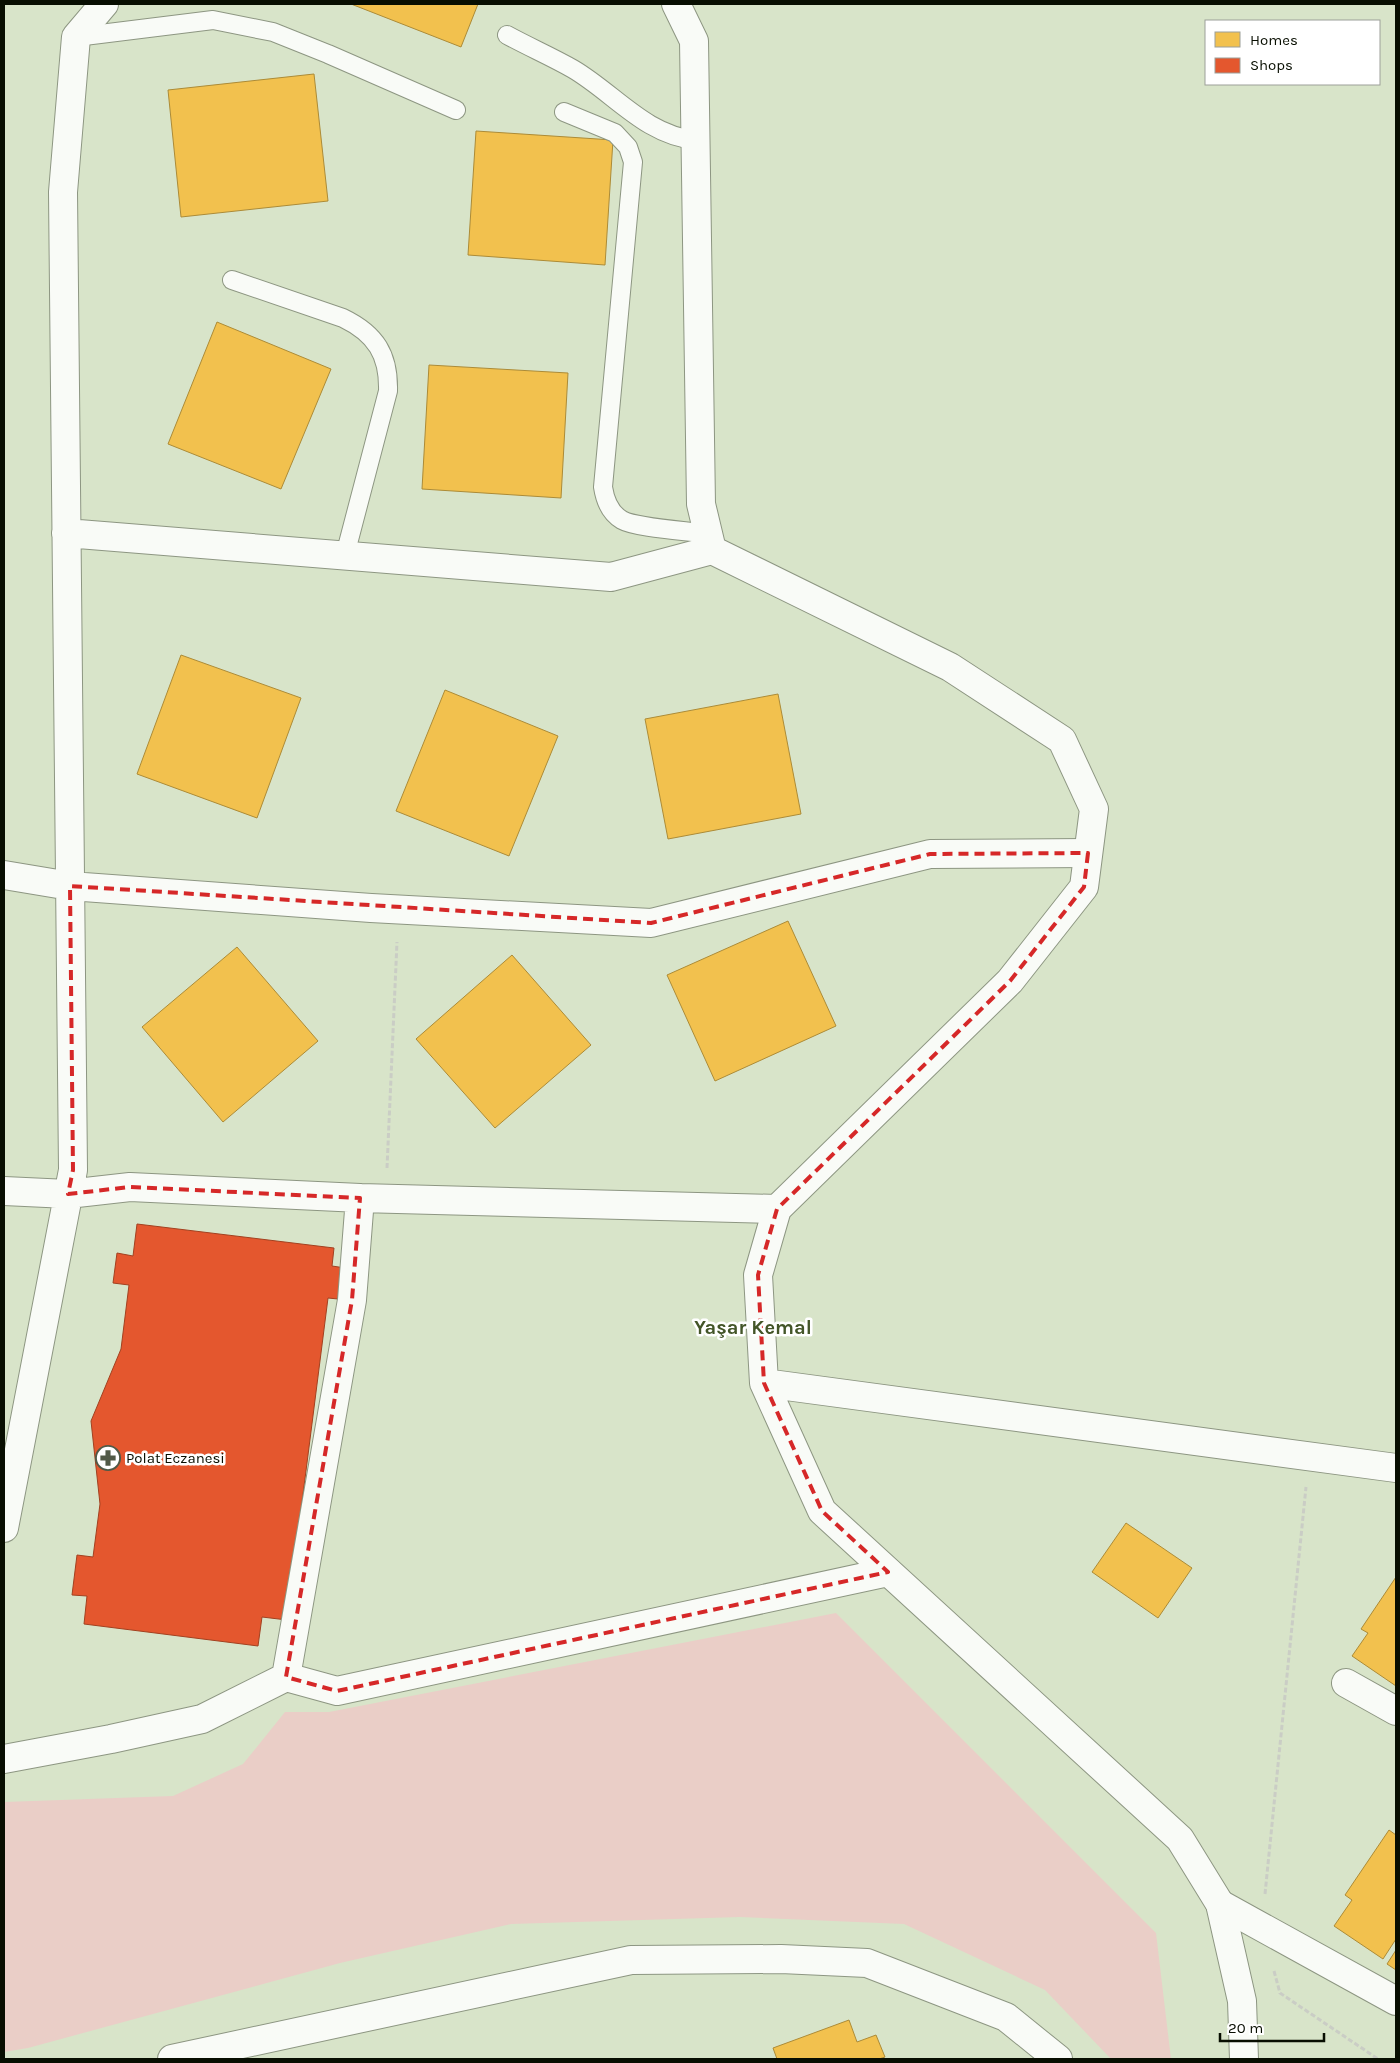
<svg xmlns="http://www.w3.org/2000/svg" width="1400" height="2063" font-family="Karla,sans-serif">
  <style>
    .green { fill: #eacec7 }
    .homes { fill: #f2c14e; stroke: #ac8b37 }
    .shops { fill: #e4572e; stroke: #a24120 }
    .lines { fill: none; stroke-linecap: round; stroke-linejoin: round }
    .service-casing { stroke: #8d9682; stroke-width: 20 }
    .minor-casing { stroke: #8d9682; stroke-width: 30 }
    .tertiary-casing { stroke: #8d9682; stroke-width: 30 }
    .path { stroke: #cacdc5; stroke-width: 3; stroke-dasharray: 5 2.5; stroke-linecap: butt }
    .service { stroke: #f9fbf7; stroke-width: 18 }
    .minor { stroke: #f9fbf7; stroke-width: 28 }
    .tertiary { stroke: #f9fbf7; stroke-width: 28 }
    .marked { fill: none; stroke: #d62828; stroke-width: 4; stroke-dasharray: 10 6; stroke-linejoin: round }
    .labels { text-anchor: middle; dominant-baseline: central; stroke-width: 5; stroke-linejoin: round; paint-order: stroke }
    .poi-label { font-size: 15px; fill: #080e01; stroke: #fff; text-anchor: start }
    .district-label { font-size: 20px; font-weight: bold; fill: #435528; stroke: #fff }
  </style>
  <rect width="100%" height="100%" fill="#d8e4c9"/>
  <!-- green -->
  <path class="green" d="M836 1613 1156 1933 1171 2059H1111L1045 1990 904 1924 740 1917 511 1924 340 1963 28 2048 4 2052V1802L173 1796 243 1764 285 1712H329Z"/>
  <!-- homes -->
  <path class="homes" d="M351 4H478L461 47Z
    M314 74 328 201 181 217 168 90Z
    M476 131 613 140 605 265 468 255Z
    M217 322 331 369 281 489 168 444Z
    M429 365 568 373 561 498 422 489Z
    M181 655 301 698 257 818 137 774Z
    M445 690 558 736 509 856 396 811Z
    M778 694 801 814 668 839 645 719Z
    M788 921 836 1026 715 1081 667 975Z
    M237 947 318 1041 223 1122 142 1027Z
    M512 955 591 1045 495 1128 416 1039Z
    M1126 1523 1192 1568 1158 1618 1092 1572Z
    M1396 1577V1686L1352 1656 1368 1633 1361 1629Z
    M1389 1830 1396 1835V1939L1383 1959 1334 1926 1352 1900 1345 1895Z
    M1396 1950V1970L1387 1964Z
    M849 2020 857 2042 876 2035 885 2057 879 2059H777L773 2048Z"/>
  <!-- shops -->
  <path class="shops" d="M137 1224 334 1248 332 1266 352 1269 348 1300 328 1298 287 1620 262 1617 258 1646 84 1624 87 1596 72 1595 77 1555 93 1557 100 1504 91 1421 121 1349 129 1285 113 1283 117 1253 133 1256Z"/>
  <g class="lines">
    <defs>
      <path id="service" d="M507 35C529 47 552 57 573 69 614 93 645 135 695 140
        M76 37 213 20 273 32 328 54 456 110
        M564 112 615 133 628 147 633 162 603 487C605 500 610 513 622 520 636 528 690 531 708 534
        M232 280 343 318C376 334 389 355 388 391L345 555"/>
      <path id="minor" d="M66 533 611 577 712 550
        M4 875 70 886 371 908 651 923 930 854 1088 853
        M4 1191 68 1194 130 1187 360 1198 777 1209
        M4 1528 73 1170 63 192 76 37 104 4
        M286 1677 337 1691 888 1572
        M1346 1683 1396 1711
        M4 1759 111 1739 202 1719 286 1677 352 1300 360 1198
        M1220 1904 1396 2001
        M172 2059 631 1960 781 1959 867 1963 1006 2017 1058 2059"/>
      <path id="tertiary" d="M676 4 694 41 701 504 712 550 950 667 1062 740 1094 809 1084 887 1010 981 777 1209 758 1275 764 1383 822 1511 1180 1839 1220 1904 1242 2001 1244 2059
        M764 1383 1396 1468"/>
    </defs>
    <!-- service casing -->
    <use href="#service" class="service-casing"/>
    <!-- minor casing -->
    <use href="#minor" class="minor-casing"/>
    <!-- tertiary casing -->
    <use href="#tertiary" class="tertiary-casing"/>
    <!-- path -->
    <path class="path" d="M387 1168 397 942
      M1265 1894 1306 1487
      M1274 1971 1280 1993 1378 2059"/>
    <!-- service -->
    <use href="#service" class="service"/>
    <!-- minor -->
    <use href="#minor" class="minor"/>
    <!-- tertiary -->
    <use href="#tertiary" class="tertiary"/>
  </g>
  <!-- marked area -->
  <path class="marked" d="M1088 853 1084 887 1010 981 777 1209 758 1275 764 1383 822 1511 888 1572 337 1691 286 1677 352 1300 360 1198 130 1187 68 1194 73 1170 70 886 651 923 930 854Z"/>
  <!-- icons -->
  <defs>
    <symbol id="pharmacy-ring" viewBox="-11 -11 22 22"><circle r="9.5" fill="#fff" stroke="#515947" stroke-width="1.5"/><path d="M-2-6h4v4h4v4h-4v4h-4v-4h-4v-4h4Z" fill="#515947"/></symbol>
  </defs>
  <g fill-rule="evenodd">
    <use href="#pharmacy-ring" x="94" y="1444" width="28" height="28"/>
  </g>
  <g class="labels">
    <!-- poi labels -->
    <g class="poi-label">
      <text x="126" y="1458">Polat Eczanesi</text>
    </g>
    <!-- district labels -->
    <g class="district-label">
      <text x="753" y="1327">Yaşar Kemal</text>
    </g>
  </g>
  <!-- border -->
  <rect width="1400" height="2063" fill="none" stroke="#080e01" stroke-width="10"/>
  <!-- legend -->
  <rect x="1205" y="20" width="175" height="65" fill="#ffffff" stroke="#9c9f99"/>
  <rect x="1215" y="32" width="25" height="15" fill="#f2c14e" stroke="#9c9f99"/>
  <text x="1250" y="45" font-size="15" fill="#080e01">Homes</text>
  <rect x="1215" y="58" width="25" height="15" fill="#e4572e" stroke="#9c9f99"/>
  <text x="1250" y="70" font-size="15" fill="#080e01">Shops</text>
  <!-- scale -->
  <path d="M1220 2033v8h104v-8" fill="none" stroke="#080e01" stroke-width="2.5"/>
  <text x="1228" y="2033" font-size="15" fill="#080e01" stroke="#ffffff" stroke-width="4" paint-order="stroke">20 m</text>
</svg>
